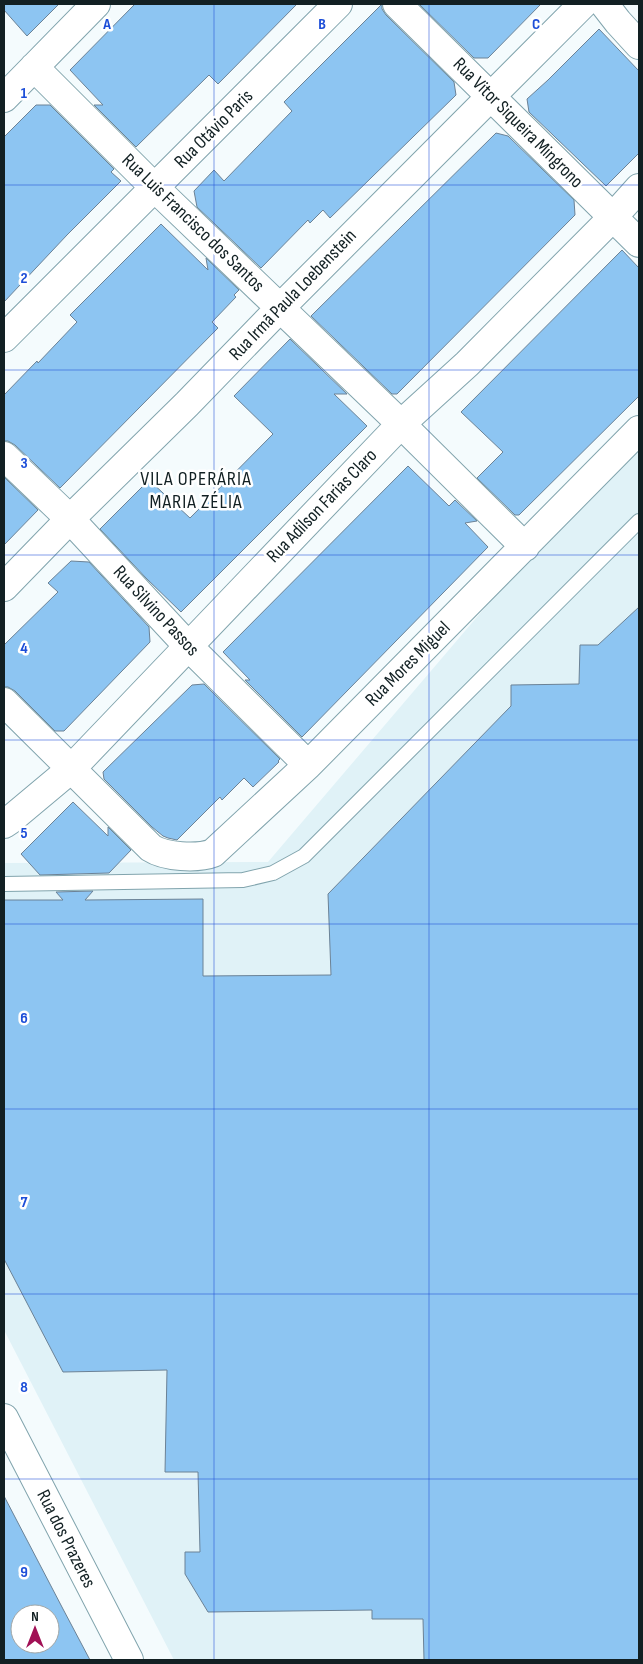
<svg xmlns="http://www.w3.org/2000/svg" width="643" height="1664" font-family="'Sofia Sans Condensed',sans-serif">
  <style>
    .built { fill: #e0f2f7 }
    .building { fill: #8dc5f2; stroke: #6b8296; fill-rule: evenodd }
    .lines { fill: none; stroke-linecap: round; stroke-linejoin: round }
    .lane-casing { stroke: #81a4ad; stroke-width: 16 }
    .street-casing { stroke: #81a4ad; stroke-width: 30 }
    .lane { stroke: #fff; stroke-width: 14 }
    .street { stroke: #fff; stroke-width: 28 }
    .grid { fill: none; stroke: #1d4ed8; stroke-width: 1; stroke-opacity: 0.55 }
    .labels { text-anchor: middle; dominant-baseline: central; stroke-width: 5; stroke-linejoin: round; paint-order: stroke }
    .street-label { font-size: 19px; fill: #122023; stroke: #fff }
    .neighbourhood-label { font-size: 20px; letter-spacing: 1px; fill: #122023; stroke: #fff }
    .grid-label { font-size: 16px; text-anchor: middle; font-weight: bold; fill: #1d4ed8; stroke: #fff; stroke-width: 5; stroke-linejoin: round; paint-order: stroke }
  </style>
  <rect width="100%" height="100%" fill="#f4fbfd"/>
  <!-- built -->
  <path class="built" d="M639 427V1660H174L4 1330V863L268 862Z"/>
  <!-- building -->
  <path class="building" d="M4 4H59L27 36 4 10Z
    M135 4H297L218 84 209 75 136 147 94 105H103L70 70Z
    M382 4V9L386 15 454 82 456 95 330 218 323 210 310 223 308 220 261 268 197 207 194 191 214 170 224 181 292 111 284 102Z
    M419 4H541L488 58H474Z
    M599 29 639 71V153L606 186 529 112 527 99 548 80Z
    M36 105H50L114 169 111 172 121 181 67 235 4 302V137Z
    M496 133 508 136 574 200 575 215 397 394H392L311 316Z
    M161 224 208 270 206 258 239 290 234 295 236 297 212 322 218 328 60 488 15 445 8 441H4V395L37 361 38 363 77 322 70 315Z
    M622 250 639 268V396L519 515H515L477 478 503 452 461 412Z
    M290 339 347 394H334L367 426 181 612 146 578 100 529 149 480 190 518 273 434 234 396Z
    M408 466 449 506 455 500 477 521 465 523 488 547 302 737 245 680H250L223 652Z
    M4 477 38 510 4 545Z
    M71 561 89 562 149 627 150 642 64 731H55L15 691 8 687H4V645L58 592 48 583Z
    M639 607V1660H424L423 1619H372V1610L208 1612 185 1574V1552H200L198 1472H165L167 1370 63 1372 4 1259V900H63L56 892 93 891 85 900 203 899V976L331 975 328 894 511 706V685L579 684 580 645H598Z
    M204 684 280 759 278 761 279 762 253 787 244 778 222 800 220 797 177 840 168 838 163 836 152 827 104 779 103 772 192 685Z
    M73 802 108 836V827L131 850 109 873 40 875 21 854Z
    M4 1496 63 1609 90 1660H4ZM20 1614H50V1644H20Z"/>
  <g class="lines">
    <defs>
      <path id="lane" d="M4 884 243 880 273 873 304 856 639 521"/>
      <path id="street" d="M397 4 639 243
        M604 4 618 22 639 45
        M34 67 155 188 401 424 525 547
        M4 98 96 4
        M4 338 338 4
        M4 456 70 519 188 646 308 765
        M4 587 70 519 187 404 281 307 583 4
        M4 702 151 848C165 857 197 859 213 853L308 765 639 430
        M4 824 10 820 71 769 401 424 467 364 613 217 639 188
        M4 1418 129 1660"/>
    </defs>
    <!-- lane casing -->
    <use href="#lane" class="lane-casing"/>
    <!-- street casing -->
    <use href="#street" class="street-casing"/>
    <!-- lane -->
    <use href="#lane" class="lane"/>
    <!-- street -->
    <use href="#street" class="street"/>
  </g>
  <!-- grid -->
  <path class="grid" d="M214 4V1660M429 4V1660M4 185H639M4 370H639M4 555H639M4 740H639M4 924H639M4 1109H639M4 1294H639M4 1479H639"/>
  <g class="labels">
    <!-- street labels -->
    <g class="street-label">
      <text transform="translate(518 123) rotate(45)">Rua Vitor Siqueira Mingrono</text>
      <text transform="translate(214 129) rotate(-45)">Rua Otávio Paris</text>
      <text transform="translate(193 223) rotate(44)">Rua Luis Francisco dos Santos</text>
      <text transform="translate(293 295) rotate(-46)">Rua Irmã Paula Loebenstein</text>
      <text transform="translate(322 506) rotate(-46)">Rua Adilson Farias Claro</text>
      <text transform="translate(156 611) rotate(47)">Rua Silvino Passos</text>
      <text transform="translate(408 664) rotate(-45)">Rua Mores Miguel</text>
      <text transform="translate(66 1539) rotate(63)">Rua dos Prazeres</text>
    </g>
    <!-- neighbourhood labels -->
    <g class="neighbourhood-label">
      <text x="196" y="479">VILA OPERÁRIA<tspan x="196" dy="23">MARIA ZÉLIA</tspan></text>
    </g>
  </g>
  <g class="grid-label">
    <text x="107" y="29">A</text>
    <text x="322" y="29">B</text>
    <text x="536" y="29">C</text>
    <text x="24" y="98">1</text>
    <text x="24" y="283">2</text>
    <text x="24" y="468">3</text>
    <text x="24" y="653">4</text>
    <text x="24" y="838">5</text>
    <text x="24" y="1023">6</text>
    <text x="24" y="1207">7</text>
    <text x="24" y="1392">8</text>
    <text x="24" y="1577">9</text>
  </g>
  <!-- border -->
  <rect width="643" height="1664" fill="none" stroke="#122023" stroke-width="10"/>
  <!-- north arrow -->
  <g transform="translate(35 1629)"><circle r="24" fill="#ffffff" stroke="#a0a6a7"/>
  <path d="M0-4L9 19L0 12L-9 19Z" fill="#a11055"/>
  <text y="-8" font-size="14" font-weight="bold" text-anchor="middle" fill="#122023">N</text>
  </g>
</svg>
